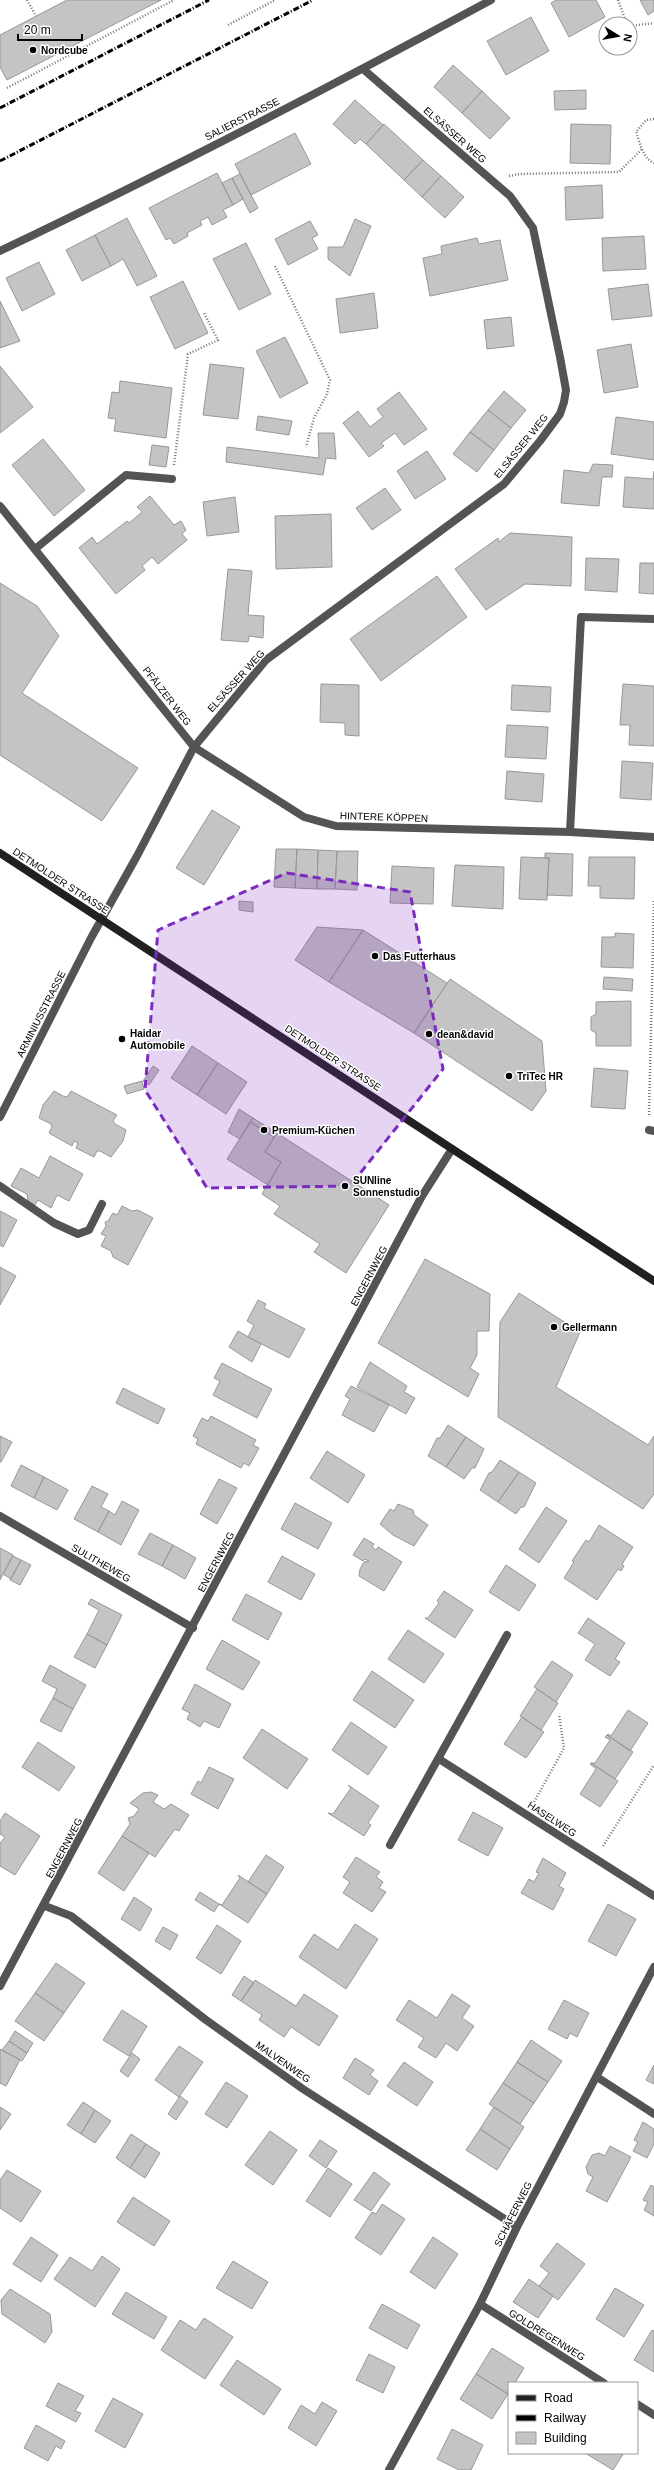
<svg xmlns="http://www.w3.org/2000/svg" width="654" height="2470" font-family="Arial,sans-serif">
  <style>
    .building { fill: #c4c4c4; stroke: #989898 }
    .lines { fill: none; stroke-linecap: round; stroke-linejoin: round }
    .path { stroke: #767676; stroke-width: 2.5; stroke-dasharray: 1 2; stroke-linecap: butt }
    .service { stroke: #545454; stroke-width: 8 }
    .minor { stroke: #545454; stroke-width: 8 }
    .secondary { stroke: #212121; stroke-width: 8 }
    .rail { stroke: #000; stroke-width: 3; stroke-dasharray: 6 2 1 2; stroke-linecap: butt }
    .marked { fill: #7b2cbf; fill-opacity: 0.2; stroke: #7b2cbf; stroke-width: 3; stroke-dasharray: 8 5; stroke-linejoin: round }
    .poi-dot { fill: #000; stroke: #fff; stroke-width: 1.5 }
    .labels { text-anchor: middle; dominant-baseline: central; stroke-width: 3; stroke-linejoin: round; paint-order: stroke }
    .poi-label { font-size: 10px; font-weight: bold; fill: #000; stroke: #fff; text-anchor: start }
    .street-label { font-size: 10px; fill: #000; stroke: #fff }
  </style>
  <rect width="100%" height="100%" fill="#fff"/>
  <!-- building -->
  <path class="building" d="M67 0H161L7 80 0 67V35Z
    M556 0H596L605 17 569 37 551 3Z
    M640 0H654V11L648 15Z
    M531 17 549 51 506 75 487 41Z
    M453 65 482 91 462 113 434 87Z
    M586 90V109L555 110 554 91Z
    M482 91 510 118 490 139 462 113Z
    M355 100 383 125 366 144 360 139 355 144 333 124Z
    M384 124 423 160 404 180 366 144Z
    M571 124 611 125 610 164 570 163Z
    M295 133 311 164 251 195 235 164Z
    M423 160 441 176 422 197 404 180Z
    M217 173 233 205 223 210 227 217 212 225 208 217 200 221 202 225 187 233 188 236 174 244 170 238 166 240 149 208Z
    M240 174 258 208 250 213 232 178Z
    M441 176 464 197 445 218 422 197Z
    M232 178 243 199 233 205 222 183Z
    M602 185 603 218 566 220 565 187Z
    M127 218 157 276 137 286 123 259 111 266 95 235Z
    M355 219 371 226 350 276 328 259V247H343Z
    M310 221 318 235 312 238 318 249 288 265 275 239Z
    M95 235 111 266 82 281 66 250Z
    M644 236 646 269 603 271 602 238Z
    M477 238 479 244 500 240 508 280 430 296 423 258 442 254 441 246Z
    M246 243 271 294 239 310 213 259Z
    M39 262 55 294 22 311 6 278Z
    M183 281 208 333 175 349 150 297Z
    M648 284 652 316 612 320 608 289Z
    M374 293 378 328 340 333 336 299Z
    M0 301 20 341 0 348Z
    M511 317 514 346 487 349 484 320Z
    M285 337 308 383 280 398 256 351Z
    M631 344 638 387 604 393 597 350Z
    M210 364 244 368 238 419 203 415Z
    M0 366 33 407 0 433Z
    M120 381 172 388 166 438 114 431 116 419 108 418 112 392 119 393Z
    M504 391 526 410 511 428 488 410Z
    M399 392 427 429 404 445 395 433 381 443 384 446 369 457 343 423 358 411 370 427 383 417 377 409Z
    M488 410 511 428 494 450 470 432Z
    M258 416 292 421 289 435 256 430Z
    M616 417 654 422V460L611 454Z
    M470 432 494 450 477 472 453 454Z
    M318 433H334L336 459 326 458 323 475 226 462 227 447 319 458Z
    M43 439 85 490 54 516 12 465Z
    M152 445 169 447 166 467 149 465Z
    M427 451 446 479 415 499 397 471Z
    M593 464 613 465 612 477H602L599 506 561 503 564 470 589 473Z
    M654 471V509L623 507 625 477 653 479Z
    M385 488 401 510 372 530 356 508Z
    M150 496 174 525 181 521 186 530 182 534 187 540 158 564 152 557 142 566 145 570 116 594 79 548 92 537 97 544 127 521 129 523 142 512 137 507Z
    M235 497 239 532 207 536 203 502Z
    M331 514 332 567 276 569 275 516Z
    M510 533 572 537 571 586 525 584 486 610 455 569 498 538 499 542Z
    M586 558 619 559 617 592 585 590Z
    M640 563H654V594L639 593Z
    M228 569 252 571 248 615 264 616 263 638 249 636 248 642 221 640Z
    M437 576 467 617 381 681 350 639Z
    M0 583 37 606 59 636 22 693 138 768 102 821 0 755Z
    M321 684 359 685V736L345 735V723L320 722Z
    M623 684 654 686V746L629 745 630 725H620Z
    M512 685 551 687 550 712 511 710Z
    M507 725 548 727 546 759 505 757Z
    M622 761 653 763 651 800 620 798Z
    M507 771 544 774 542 802 505 799Z
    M212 810 240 827 204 885 176 868Z
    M276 849H297L295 888 274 887Z
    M297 849 318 850 317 889 295 888Z
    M318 850 337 851 335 889H317Z
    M337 851H358L357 890 335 889Z
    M545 853 573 854 572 896 547 895 549 858H545Z
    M521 857 549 858 547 900 519 899Z
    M589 857H635L634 899 600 898V886H588Z
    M455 865 504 867 503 909 452 906Z
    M392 866 434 868 433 904 390 903Z
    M239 901 253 902V912L239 910Z
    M317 927 363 930 329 982 295 960Z
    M363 930 447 983 414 1033 329 982Z
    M615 933 634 934 633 968 601 967 602 937H615Z
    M604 977 633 979 632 991 603 989Z
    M450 979 542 1041 546 1091 532 1111 414 1033Z
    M631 1001V1046H596V1033L591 1030V1017L596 1014V1002Z
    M192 1046 218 1063 197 1095 171 1078Z
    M218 1063 247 1082 226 1114 197 1095Z
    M153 1066 159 1070 149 1085 143 1081Z
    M594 1068 628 1071 625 1109 591 1107Z
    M142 1081 144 1089 127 1094 124 1086Z
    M54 1091 65 1097 68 1096 71 1091 117 1115 113 1121 115 1124 126 1130 123 1141 111 1157 100 1151H97L94 1157 76 1148 78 1143 74 1141 72 1146 49 1133 52 1127 51 1124 39 1118 43 1105Z
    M239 1109 253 1118 240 1139 228 1132Z
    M253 1118 277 1133 274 1137 250 1122Z
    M250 1122 274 1137 265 1152 281 1162 268 1185 227 1159Z
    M277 1133 389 1205 346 1273 314 1252 320 1244 274 1214 280 1206 262 1194 281 1162 265 1152Z
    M50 1156 83 1174 69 1201 57 1195 51 1208 38 1200 35 1205 28 1201 27 1194 11 1186 21 1168 39 1178Z
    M122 1206 132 1211 138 1210 153 1218 128 1265 113 1257 111 1251 101 1246 106 1236 101 1234 106 1226 105 1222 108 1221 113 1213 117 1215Z
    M0 1211 17 1220 3 1247 0 1245Z
    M425 1259 490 1294 489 1331H477V1355L470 1368 479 1374 468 1397 378 1343Z
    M0 1267 16 1276 0 1305Z
    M519 1293 580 1332 556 1387 648 1445 654 1436V1494L643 1509 498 1417 500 1322Z
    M258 1300 266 1304 264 1308 305 1329 289 1358 248 1337 254 1325 247 1321Z
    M238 1331 261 1344 252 1362 229 1347Z
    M370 1362 407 1386 404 1392 415 1398 406 1414 357 1387Z
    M222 1363 272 1389 257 1418 213 1395 220 1381 214 1378Z
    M351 1386 389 1405 374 1432 342 1415 350 1399 345 1396Z
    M123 1388 165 1409 158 1424 116 1403Z
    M211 1416 256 1440 253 1445 259 1448 249 1466 244 1463 241 1468 196 1444 198 1439 193 1436 202 1418 208 1421Z
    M448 1425 466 1437 446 1467 428 1456 437 1438H440Z
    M0 1436 12 1442 1 1462H0Z
    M466 1437 484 1449 475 1468H472L464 1479 446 1467Z
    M327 1451 365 1475 348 1503 310 1478Z
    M500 1460 519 1472 498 1502 480 1490 489 1473 492 1472Z
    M21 1465 44 1477 34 1498 11 1486Z
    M519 1472 536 1483 524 1507H521L516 1514 498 1502Z
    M44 1477 68 1490 57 1510 34 1498Z
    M219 1479 237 1488 217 1524 200 1514Z
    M92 1486 108 1494 101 1507 109 1511 98 1532 74 1519Z
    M122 1501 139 1510 121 1545 98 1532 109 1511 115 1515Z
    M295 1503 332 1523 318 1549 281 1529Z
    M398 1504 413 1510 414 1515 428 1525 414 1546 393 1535 380 1524 390 1509 394 1511Z
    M546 1507 567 1521 539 1563 519 1549Z
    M599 1525 633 1547 622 1564 624 1566 621 1571 618 1569 597 1600 564 1578 574 1562 572 1561 586 1540 589 1542Z
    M150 1533 173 1545 162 1566 138 1554Z
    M364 1538 374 1544 372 1547 376 1550 378 1547 402 1562 384 1591 359 1576 360 1569 364 1562 369 1561 365 1559 363 1561 353 1555Z
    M173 1545 196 1558 185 1579 162 1566Z
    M0 1548 13 1555 0 1580Z
    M13 1556 21 1560 11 1579 3 1574Z
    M282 1556 315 1574 301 1600 268 1582Z
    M21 1560 31 1565 20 1585 10 1580Z
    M506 1565 536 1585 519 1611 489 1592Z
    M444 1591 473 1610 455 1638 425 1618H428L439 1603 437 1601Z
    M246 1594 282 1613 268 1640 232 1620Z
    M91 1599 122 1615 107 1645 87 1634 99 1610 88 1604Z
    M588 1618 625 1643 615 1659 620 1662 610 1676 585 1660 595 1644 578 1633Z
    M408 1630 444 1654 424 1683 388 1659Z
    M87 1634 107 1645 95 1668 74 1657Z
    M222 1640 260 1662 243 1690 206 1669Z
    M552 1661 573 1675 556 1702 534 1687Z
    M50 1665 86 1685 73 1709 53 1698 57 1689 42 1681Z
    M372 1671 414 1700 395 1728 353 1700Z
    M195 1684 231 1704 219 1728 204 1721 200 1727 187 1719 190 1713 182 1709Z
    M537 1689 558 1703 541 1730 520 1716Z
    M53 1698 73 1709 61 1732 40 1721Z
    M628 1710 648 1723 630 1751 607 1735 608 1734 611 1736Z
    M522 1717 544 1732 526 1758 504 1744Z
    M351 1722 387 1747 368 1775 332 1750Z
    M262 1729 308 1759 287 1789 243 1758Z
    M607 1735 633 1752 615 1779 591 1763H595L610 1740 605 1737Z
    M38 1742 75 1767 59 1791 22 1767Z
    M591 1763 618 1781 600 1807 580 1794 596 1769 590 1764Z
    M209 1767 234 1779 218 1809 191 1794 198 1781 201 1783Z
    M348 1785 379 1806 368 1823 371 1825 364 1836 328 1813 333 1814 351 1788Z
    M151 1792 158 1795 153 1802 164 1809 171 1804 189 1815 179 1831 175 1829 155 1857 122 1836 130 1824 128 1818 134 1816 139 1809 130 1803 143 1793Z
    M473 1812 503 1828 488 1856 458 1840Z
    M5 1813 40 1836 15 1875 0 1866V1843L5 1837 0 1834V1821Z
    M122 1836 149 1853 124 1891 98 1873Z
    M266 1855 284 1867 267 1894 248 1882Z
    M356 1857 380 1872 376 1877 383 1882 379 1888 386 1892 372 1912 343 1893 350 1882 343 1877Z
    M543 1858 566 1873 559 1886 564 1889 553 1910 521 1893 529 1879 534 1882 539 1873 536 1872Z
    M238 1875 267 1894 248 1923 219 1904 222 1905 240 1878Z
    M200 1892 219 1904 214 1912 195 1900Z
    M134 1897 152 1909 140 1931 121 1919Z
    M608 1904 636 1919 616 1956 588 1941Z
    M355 1924 378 1939 346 1989 299 1957 314 1934 338 1950Z
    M217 1925 241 1941 221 1974 196 1958Z
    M163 1927 178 1935 170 1950 155 1941Z
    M56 1963 85 1983 64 2013 35 1993Z
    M244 1976 254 1983 241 2001 232 1995Z
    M255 1980 296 2006 304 1994 338 2016 319 2046 291 2027 284 2037 259 2020 262 2015 241 2001Z
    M35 1993 64 2013 44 2041 15 2021Z
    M452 1994 470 2006 462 2018 474 2026 457 2051 446 2043 436 2058 418 2047 424 2038 396 2020 409 2000 437 2018Z
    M564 2000 589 2013 577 2037 570 2033 567 2039 548 2029Z
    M122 2010 147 2026 129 2056 103 2040Z
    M15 2031 33 2043 27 2053 9 2041Z
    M531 2040 562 2061 548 2082 517 2062Z
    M9 2041 27 2053 22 2061 2 2050Z
    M179 2046 203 2062 179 2097 155 2080Z
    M0 2049 20 2060 6 2086 0 2083Z
    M132 2053 140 2059 128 2077 120 2071Z
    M355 2058 374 2070 370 2075 378 2081 369 2095 343 2078Z
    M404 2062 433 2082 417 2106 387 2086Z
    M517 2062 548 2082 534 2103 503 2083Z
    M654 2065V2084L646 2080Z
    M226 2082 248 2096 227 2128 205 2114Z
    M503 2083 534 2103 520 2124 489 2104Z
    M180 2096 188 2102 176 2120 168 2114Z
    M83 2102 95 2110 81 2134 67 2125Z
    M0 2107 11 2114 0 2130Z
    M494 2107 524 2127 510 2149 480 2129Z
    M95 2110 111 2121 95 2143 81 2134Z
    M643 2122 654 2129V2144L647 2158 633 2151 638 2142 634 2140Z
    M480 2129 510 2149 497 2170 466 2150Z
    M270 2131 297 2150 273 2185 245 2165Z
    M131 2134 146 2144 130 2168 116 2158Z
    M320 2140 337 2151 326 2168 309 2156Z
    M146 2144 160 2153 145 2178 130 2168Z
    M610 2146 631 2157 607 2202 586 2191 593 2177 588 2174 586 2167 592 2155 599 2153 605 2156Z
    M328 2168 352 2184 330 2217 306 2201Z
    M7 2170 41 2191 21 2222 0 2208V2180Z
    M374 2172 390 2184 371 2211 354 2200Z
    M651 2185 654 2187V2216L644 2210 648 2202 643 2200Z
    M133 2197 170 2221 154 2246 117 2222Z
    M382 2204 405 2219 381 2255 355 2238 372 2212 376 2214Z
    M31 2237 58 2255 41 2282 13 2264Z
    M433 2237 458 2254 435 2289 410 2272Z
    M557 2243 585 2264 558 2300 539 2286 549 2273 540 2266Z
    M102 2256 120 2269 95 2307 54 2279 70 2257 92 2271Z
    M233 2261 268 2282 252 2309 216 2288Z
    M529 2279 553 2296 538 2318 513 2302Z
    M615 2288 644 2305 624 2337 596 2319Z
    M10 2289 50 2314 52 2332 45 2343 2 2314 1 2300Z
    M126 2292 167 2317 154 2339 112 2314Z
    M382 2304 420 2325 407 2349 369 2328Z
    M204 2318 233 2337 205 2379 161 2350 180 2320 196 2330Z
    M652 2330 654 2331V2372L634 2360Z
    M492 2348 524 2368 515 2383H509L508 2394 476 2374Z
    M369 2354 395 2367 383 2393 356 2380Z
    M237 2360 281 2389 264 2415 220 2385Z
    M476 2374 508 2394 492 2419 460 2399Z
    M58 2383 84 2396 75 2411 81 2413 76 2422 46 2406Z
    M113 2398 143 2414 125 2448 95 2431Z
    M322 2402 337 2411 316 2446 288 2428 301 2405 315 2414Z
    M36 2425 65 2441 61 2449 56 2446 48 2461 24 2448Z
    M452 2429 483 2445 471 2470H459L437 2459Z
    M585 2453H624L613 2470Z"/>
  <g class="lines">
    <!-- path -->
    <path class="path" d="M27 0 36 16
      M618 0 627 24
      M228 25 275 0
      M630 26 654 23
      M7 88 174 0
      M654 119 646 120 636 132C640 143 643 159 654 163
      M509 176 519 174 619 172 642 149
      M275 266 330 380 327 394 314 418 306 447
      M174 465 188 354 218 340 204 313
      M649 1115 654 901
      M534 1802 564 1748 559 1714
      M603 1846 654 1765"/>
    <!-- service -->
    <path class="service" d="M35 549 126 475 172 479
      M0 1186 54 1223 78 1234 89 1230 102 1204"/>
    <!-- minor -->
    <path class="minor" d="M363 69 510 196 533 228 560 357 566 390 564 402 560 414 540 441 504 484 266 660 194 747 304 817 336 826 570 832 654 837
      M0 251C166 172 330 87 491 0
      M0 506 194 747 137 856 91 938 0 1117
      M570 832 581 617 654 619
      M649 1130 654 1131
      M0 1516 193 1628
      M439 1759 654 1896
      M390 1845 507 1635
      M45 1906 71 1916 206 2020 303 2089 517 2227
      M0 1986 422 1196 452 1149
      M597 2077 654 2114
      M480 2304 604 2383
      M637 2404 654 2415
      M389 2470 480 2304 517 2227 654 1967"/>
    <!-- secondary -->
    <path class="secondary" d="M0 853 654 1281"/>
    <!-- rail -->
    <path class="rail" d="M0 108 209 0
      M0 161 313 0"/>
  </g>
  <!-- marked area -->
  <path class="marked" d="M287 873 410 892 443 1069 350 1186 207 1188 145 1090 158 930Z"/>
  <!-- markers -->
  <g class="poi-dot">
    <circle cx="33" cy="50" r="4"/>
    <circle cx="375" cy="956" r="4"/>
    <circle cx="429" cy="1034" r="4"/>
    <circle cx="122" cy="1039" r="4"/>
    <circle cx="509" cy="1076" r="4"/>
    <circle cx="264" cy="1130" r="4"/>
    <circle cx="345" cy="1186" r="4"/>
    <circle cx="554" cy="1327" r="4"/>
  </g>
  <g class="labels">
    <!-- poi labels -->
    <g class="poi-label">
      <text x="41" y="50">Nordcube</text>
      <text x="383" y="956">Das Futterhaus</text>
      <text x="130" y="1033">Haidar<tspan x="130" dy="12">Automobile</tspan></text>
      <text x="437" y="1034">dean&amp;david</text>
      <text x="517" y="1076">TriTec HR</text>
      <text x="272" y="1130">Premium-Küchen</text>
      <text x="353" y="1180">SUNline<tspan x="353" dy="12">Sonnenstudio</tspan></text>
      <text x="562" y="1327">Gellermann</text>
    </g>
    <!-- street labels -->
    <g class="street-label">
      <text transform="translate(242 119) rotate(-27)">SALIERSTRASSE</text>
      <text transform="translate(455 135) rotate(41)">ELSÄSSER WEG</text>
      <text transform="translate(521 446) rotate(-51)">ELSÄSSER WEG</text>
      <text transform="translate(236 681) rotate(-48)">ELSÄSSER WEG</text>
      <text transform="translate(167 696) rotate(52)">PFÄLZER WEG</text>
      <text transform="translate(384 817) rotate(2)">HINTERE KÖPPEN</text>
      <text transform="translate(61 881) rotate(33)">DETMOLDER STRASSE</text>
      <text transform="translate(41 1014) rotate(-63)">ARMINIUSSTRASSE</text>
      <text transform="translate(333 1058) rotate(33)">DETMOLDER STRASSE</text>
      <text transform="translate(369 1276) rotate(-62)">ENGERNWEG</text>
      <text transform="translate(216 1562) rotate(-62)">ENGERNWEG</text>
      <text transform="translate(101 1563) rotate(30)">SULITHEWEG</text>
      <text transform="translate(552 1819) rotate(33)">HASELWEG</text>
      <text transform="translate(64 1848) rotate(-62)">ENGERNWEG</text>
      <text transform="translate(283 2062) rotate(35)">MALVENWEG</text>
      <text transform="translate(513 2214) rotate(-63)">SCHÄFERWEG</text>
      <text transform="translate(547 2335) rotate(32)">GOLDREGENWEG</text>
    </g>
  </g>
  <!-- legend -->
  <rect x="508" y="2382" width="130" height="72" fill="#ffffff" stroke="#999999"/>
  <rect x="516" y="2395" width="20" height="6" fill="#212121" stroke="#999999"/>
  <text x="544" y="2402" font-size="12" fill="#000000">Road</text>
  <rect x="516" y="2415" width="20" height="6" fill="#000000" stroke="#999999"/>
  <text x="544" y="2422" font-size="12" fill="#000000">Railway</text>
  <rect x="516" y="2432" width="20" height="12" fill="#c4c4c4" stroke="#999999"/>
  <text x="544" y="2442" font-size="12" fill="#000000">Building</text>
  <!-- north arrow -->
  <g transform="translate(618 36) rotate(101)"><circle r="19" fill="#ffffff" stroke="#999999"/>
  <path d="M0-3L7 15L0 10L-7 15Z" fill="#000000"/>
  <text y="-6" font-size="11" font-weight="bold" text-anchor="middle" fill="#000000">N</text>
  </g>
  <!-- scale -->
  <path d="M18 34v6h64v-6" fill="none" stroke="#000000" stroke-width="2"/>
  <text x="24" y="34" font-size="12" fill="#000000" stroke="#ffffff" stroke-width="3" paint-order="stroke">20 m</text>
</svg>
